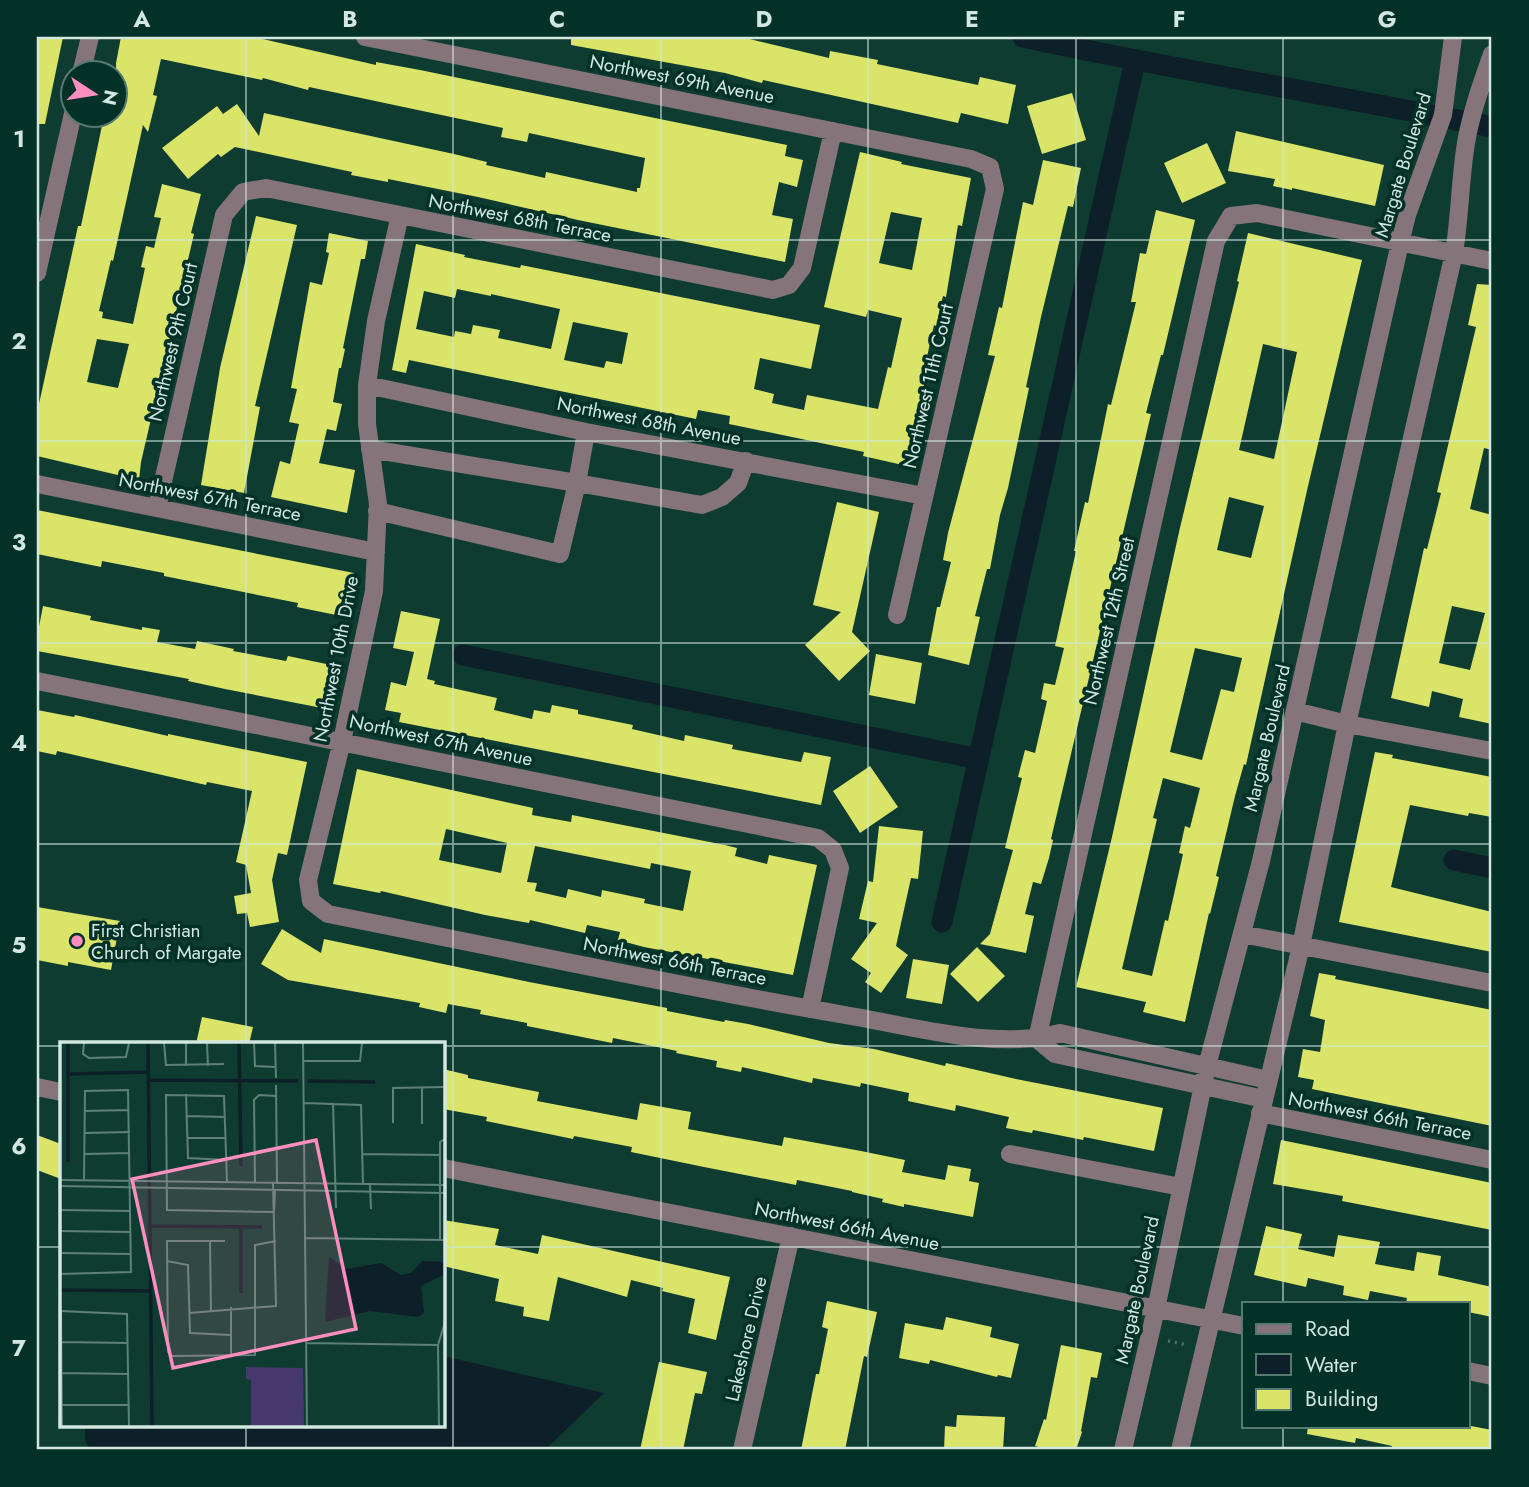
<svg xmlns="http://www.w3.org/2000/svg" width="1529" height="1487" font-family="Jost,sans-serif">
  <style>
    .water { fill: #0d1f28 }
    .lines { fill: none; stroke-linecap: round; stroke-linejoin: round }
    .canal { stroke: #0d1f28; stroke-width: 21 }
    .building { fill: #dae469; fill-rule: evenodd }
    .path { stroke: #4e736a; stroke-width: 3.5; stroke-dasharray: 2 5; stroke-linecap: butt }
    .minor { stroke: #85747a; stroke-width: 18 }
    .grid { fill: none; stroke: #d1e7e0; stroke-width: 2; stroke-opacity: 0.55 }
    .poi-dot { fill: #fd8ebf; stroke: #023127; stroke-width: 2.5 }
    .labels { text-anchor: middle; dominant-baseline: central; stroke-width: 7; stroke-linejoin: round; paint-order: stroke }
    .street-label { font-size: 19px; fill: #d1e7e0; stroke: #023127 }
    .poi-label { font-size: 19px; fill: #d1e7e0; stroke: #023127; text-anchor: start }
    .inset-river { fill: none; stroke: #0d1f28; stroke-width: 3.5 }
    .inset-road { fill: none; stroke: #5d8077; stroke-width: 2 }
    .view { fill: #fd8ebf; fill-opacity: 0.15; stroke: #fd8ebf; stroke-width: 3.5 }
    .inset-edge { fill: none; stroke: #d1e7e0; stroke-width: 3.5 }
    .neatline { fill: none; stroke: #d1e7e0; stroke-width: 2.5 }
    .grid-label { font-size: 23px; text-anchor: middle; font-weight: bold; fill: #d1e7e0 }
  </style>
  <rect width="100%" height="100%" fill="#0f3c31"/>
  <!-- water -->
  <path class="water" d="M443 1356 604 1393 545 1450H90L85 1440V1426H443Z"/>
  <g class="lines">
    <!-- canal -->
    <path class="canal" d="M1023 37C1179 71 1336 95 1492 127
      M463 655 979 759
      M1454 860 1492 868
      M942 922 1135 61"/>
  </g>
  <!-- building -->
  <path class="building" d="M37 37H63L45 124H37Z
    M121 37H254L376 65V62L420 70 787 145 785 156 803 160 797 187 779 182 772 215 793 219 785 262 578 220 478 197 388 179V182L351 175 352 172 235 147 221 157 218 154 188 179 162 148 217 106 223 114 237 104 259 136 264 113 454 154 487 162 486 165 545 178 546 172 637 192V188H640L645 158 529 133 527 142 501 137 503 128 309 87 308 90 263 78 262 80 161 59 153 95 157 96 148 132 143 125 113 261 111 260 99 311 103 312 102 318 133 324 145 268 141 267 146 246 154 248 161 218 154 217 162 184 201 194 191 233 194 234 141 462 139 480 37 456V413L78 226H81L104 116H116V63ZM97 339 129 344 118 388 87 382Z
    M571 37H741L829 58 830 51 878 60 877 64 978 85 980 77 1016 85 1008 124 961 113 958 123 763 80 762 83 725 73 571 45Z
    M1072 93 1086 140 1042 154 1027 106Z
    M1236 131 1384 165 1375 206 1292 188V190L1273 186 1275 179 1228 171Z
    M1207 143 1226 183 1182 203 1164 163Z
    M860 152 902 162 901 164 971 178 962 226 958 225 946 297 943 296 936 326 934 325 923 375 926 376 907 466 863 456 864 452 729 424 730 416 698 410 696 419 409 360 406 373 392 370 416 244 465 255 464 257 520 268 521 265 820 325 811 369 760 358 754 389 774 394 772 403 804 410 807 395 878 409 888 367 891 368 902 318 868 310 866 317 824 307ZM891 212 922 218 912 270 879 263ZM457 289 491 296V294L560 309 551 349 498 338 500 330 473 325 471 334 455 331 454 337 416 329 424 291 455 298ZM573 322 628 333 622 364 606 361 604 368 564 360Z
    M1043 160 1081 168 1073 207 1068 206 1041 317 1026 387 1029 388 1008 488 1000 515 990 569H987L975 616 980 617 969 665 928 655 937 607H940L951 562 943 560 948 533 995 356 988 355 999 307 1002 308 1023 202 1033 205Z
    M1156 210 1195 220 1163 355H1161L1146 413 1151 414 1051 839 1053 840 1049 858 1041 884 1033 882 1025 914 1034 916 1026 953 980 944 990 934 1013 850 1005 848 1022 778 1018 777 1025 750 1035 753 1047 701 1041 699 1044 683 1055 685 1064 648 1055 646 1076 551H1074L1085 502 1088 503 1108 404 1111 405 1136 302H1131L1140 253 1146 254Z
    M256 216 297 225 255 406 260 407 244 493 201 485 220 368Z
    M329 233 368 241 365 259H361L343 348 345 349 341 368H339L333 402 342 404 336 431 327 429 319 463 355 470 347 513 271 497 280 461 290 464 299 424 289 422 297 389 291 388 310 282 322 285 329 253 326 252Z
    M1248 233 1362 260 1308 486 1246 765 1244 764 1235 796 1216 876 1219 877 1210 914 1209 913 1185 1022 1143 1012 1146 1002 1076 987 1112 837 1179 532 1239 282 1237 281ZM1263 344 1297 352 1274 459 1239 450ZM1229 497 1264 506 1251 558 1217 550ZM1195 648 1242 658 1234 692 1221 689 1202 760 1170 752ZM1163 778 1200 788 1190 828 1185 826 1179 853 1183 854 1168 921 1165 920 1152 976 1122 969 1157 819 1153 818Z
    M1477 284 1492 285V450L1484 448 1470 509 1492 515V724L1459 717 1463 699 1432 691 1429 707 1391 698 1424 548 1427 549 1441 493 1437 492 1476 327 1468 325ZM1452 606 1485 613 1470 670 1439 663Z
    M837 502 879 512 852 632 870 651 839 681 805 645 841 612 813 605Z
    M37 510 354 573 346 617 297 607 298 603 164 576V573L102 561 101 567 37 554Z
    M43 606 91 616 90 620 142 630V627L160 630 157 642 195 649 197 641 234 649 233 651 286 661 288 656 336 666 327 709 225 689 188 681 189 679 37 651V637Z
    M401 611 440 619 427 679 435 681 434 684 497 698 494 710 532 719 534 710 550 713 552 705 578 710V714L633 725 632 729 684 741 685 735 733 745 732 749 801 762 804 752 831 757 821 805 399 722 401 713 385 710 391 682 406 686 414 652 393 648Z
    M876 654 922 663 915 704 869 695Z
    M37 710 74 717 75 715 168 736V734L307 762 287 855 278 853 272 880 279 922 250 927 247 913 237 914 234 896 251 893 246 865 236 862 252 791 207 782 206 785 57 751 56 755 37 751Z
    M1375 752 1393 755 1392 758 1492 777V817L1469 813 1468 816 1410 805 1391 887 1492 912V952L1339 922Z
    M870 766 898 807 860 833 833 791Z
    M357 769 533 808 532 815 571 822 572 815 725 845 737 848 735 856 767 864 769 855 817 865 793 975 644 947 618 940 620 932 587 925 585 933 530 920 529 923 485 915 381 891 380 893 333 884ZM446 829 507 843 501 873 439 860ZM535 846 650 869 651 863 691 871 683 911 644 903 645 899 602 890 601 897 568 889 566 898 535 891 537 883 527 882Z
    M879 826 923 831 918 879 911 878 896 946 908 955 881 993 865 982 871 973 851 959 877 923 859 919 868 881 873 882Z
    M37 907 120 921 111 970 68 962V966L37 960Z
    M282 929 321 953 324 939 529 982 667 1008V1011L724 1022 725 1020 748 1024 829 1043 874 1049 945 1066 946 1063 1016 1079 1163 1108 1154 1151 1084 1137 1083 1140 1033 1130 1032 1133 1006 1128 1009 1117 956 1105 955 1111 908 1101 909 1093 861 1083 860 1087 813 1078 812 1083 742 1067 741 1072 716 1067 717 1061 676 1053 677 1051 613 1038 612 1043 527 1026V1023L480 1014 481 1010 448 1004 446 1013 419 1007 420 1003 288 980 261 964Z
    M977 947 1005 976 978 1002 950 974Z
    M913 959 949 965 942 1004 906 998Z
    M1319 973 1336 976 1335 979 1492 1010V1126L1312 1089 1314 1080 1298 1077 1303 1049 1320 1052 1325 1020 1310 1016Z
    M202 1017 253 1027 249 1044H196Z
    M443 1069 468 1075V1078L539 1092 537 1101 637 1120 640 1103 691 1112 688 1129 782 1146 784 1137 861 1151 905 1160 902 1172 945 1180 948 1165 971 1169 969 1181 979 1183 973 1217 904 1204V1207L882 1202 883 1199 852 1192V1191L797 1180 796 1185 704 1167 631 1152 632 1147 574 1136 573 1139 486 1121 487 1117 443 1109Z
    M37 1135 61 1144V1179L37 1170Z
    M1281 1140 1492 1183V1230L1342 1201 1343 1196 1273 1184Z
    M443 1220 499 1229 495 1245 538 1254 542 1235 730 1277 716 1340 688 1333 695 1299 662 1291 663 1288 631 1280 627 1297 558 1277 549 1321 523 1316 524 1307 495 1301 499 1279 443 1266Z
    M1266 1226 1302 1234 1298 1249 1334 1257 1338 1235 1380 1242 1375 1264 1414 1271 1417 1252 1441 1256 1438 1275 1492 1287V1317L1468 1312V1303H1406L1407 1298 1370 1291 1368 1300 1343 1295 1344 1286 1308 1278 1306 1287 1254 1275Z
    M827 1301 877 1312 867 1357 864 1356 845 1450H801L816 1374H819L828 1329 822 1327Z
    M946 1317 992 1327 990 1337 1019 1344 1011 1378 998 1375 997 1377 930 1360 929 1364 899 1358 905 1323 943 1330Z
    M1061 1345 1102 1353 1097 1378 1091 1377 1081 1431 1082 1432 1076 1450H1050L1035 1446 1044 1419 1046 1420Z
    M659 1362 707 1372 702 1394 695 1393 683 1450H640Z
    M957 1415 1005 1417 1003 1450H944L945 1426 956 1427Z
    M1308 1426H1471L1492 1430V1450H1391L1392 1446 1356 1438 1355 1443 1307 1434Z"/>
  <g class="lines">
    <!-- path -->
    <path class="path" d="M1168 1341 1188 1345"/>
    <!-- minor -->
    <path class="minor" d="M365 37 971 159 990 167 995 189 897 615
      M81 74 90 37
      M400 215 376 321 367 385V424L378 504 374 591 342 741 308 880 311 901 328 914C500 948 672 985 845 1015 912 1026 994 1051 1060 1033L1268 1080
      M37 273 74 109
      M367 385 586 432 924 496
      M370 449 577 483 586 432
      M37 484 376 552
      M157 508 224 215 243 192 266 188 773 290 789 285 802 268 833 131
      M377 511 560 554 577 483 702 505 722 497 738 483 746 461
      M37 681 818 838 833 850 840 868 810 1009
      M1295 711 1347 724 1492 751
      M1242 934 1492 983
      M1037 1039 1216 241 1231 216 1257 213 1492 261
      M1037 1039 1055 1054 1264 1099
      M37 1087 61 1092
      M1260 1113 1492 1160
      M1010 1154 1181 1187
      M443 1168 1244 1326
      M1468 1371 1492 1376
      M742 1450 791 1236
      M1123 1450 1156 1309 1207 1066 1261 861 1400 243 1407 215 1443 115 1453 37
      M1180 1450 1301 946 1347 724 1454 253C1460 217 1460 180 1466 143 1471 113 1482 83 1492 54"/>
  </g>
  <!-- grid -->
  <path class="grid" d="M246 37V1044M453 37V1450M661 37V1450M868 37V1450M1076 37V1450M1283 37V1303M37 240H1492M37 441H1492M37 643H1492M37 844H1492M37 1046H61M443 1046H1492M37 1247H61M443 1247H1492M246 1426V1450M1283 1426V1450"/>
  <!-- markers -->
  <circle class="poi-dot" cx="77" cy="941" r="7"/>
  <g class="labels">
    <!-- street labels -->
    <g class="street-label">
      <text transform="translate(682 79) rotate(11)">Northwest 69th Avenue</text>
      <text transform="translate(1403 165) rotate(-73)">Margate Boulevard</text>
      <text transform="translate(520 218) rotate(11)">Northwest 68th Terrace</text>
      <text transform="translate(173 342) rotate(-77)">Northwest 9th Court</text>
      <text transform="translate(928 386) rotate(-77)">Northwest 11th Court</text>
      <text transform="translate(649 421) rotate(11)">Northwest 68th Avenue</text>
      <text transform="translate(210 497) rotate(11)">Northwest 67th Terrace</text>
      <text transform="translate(1109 621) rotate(-77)">Northwest 12th Street</text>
      <text transform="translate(336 659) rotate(-79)">Northwest 10th Drive</text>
      <text transform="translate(1267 738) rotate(-77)">Margate Boulevard</text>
      <text transform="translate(441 740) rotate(12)">Northwest 67th Avenue</text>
      <text transform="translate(675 961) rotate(11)">Northwest 66th Terrace</text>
      <text transform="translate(1380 1116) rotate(11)">Northwest 66th Terrace</text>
      <text transform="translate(847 1226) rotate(11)">Northwest 66th Avenue</text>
      <text transform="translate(1137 1290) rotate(-78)">Margate Boulevard</text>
      <text transform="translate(746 1339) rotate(-77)">Lakeshore Drive</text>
    </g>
    <!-- poi labels -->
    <g class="poi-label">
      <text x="91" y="930">First Christian<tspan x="91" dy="22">Church of Margate</tspan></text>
    </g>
  </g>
  <!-- overview -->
  <g transform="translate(60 1042)">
    <rect width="385" height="385" fill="#0f3c31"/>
    <path d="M186 325 243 326 244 384H191V338L186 337Z" fill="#46386f"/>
    <path d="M269 215 286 227 321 221 341 233 351 231 362 219 385 220V232L361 244 364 271 358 275 310 269 265 280Z" fill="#0d1f28"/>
    <path class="inset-river" d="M8 1V120M88 1 92 384M179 1 181 124M10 32 88 30M88 38 238 39M248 39 315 40M90 184 202 185M181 185V251M0 248 90 249"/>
    <path class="inset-road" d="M24 1 23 12 29 16 66 15 69 1M104 1 106 23 164 22M126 1V24M147 1 148 24M194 1 195 24 215 25M215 1 216 36M243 1 247 384M243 19H300L302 1M216 43 217 141M362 46V82M126 52 128 116 166 118M244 61 301 63 303 143M273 61 276 166M24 69 69 68M127 74 165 75M333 81V46L385 45M25 91 70 90M127 96H166M25 112 70 111M303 112 380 113M0 138 385 143M167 140 164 54 106 53 107 168 214 170M195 140 194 58 199 53 216 54M310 143 311 167M0 144 385 151M0 168 70 169M214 170 215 148M0 189 71 190M245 196 385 198M380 198V100L385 97M150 199 151 270M165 199H107L108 310 112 314 195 313V203L216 199M0 211 71 212M107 219 128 223 130 291 171 293M0 232 71 230 68 48 25 49 24 138M171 265V314M0 269 67 272 69 384M1 269 2 384M129 271 216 264 213 141M1 300 68 301M246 301 378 303M1 331 68 332M1 363H69M379 384 378 303 385 280"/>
    <path class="view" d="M256 98 296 287 113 326 72 137Z"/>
    <rect width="385" height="385" class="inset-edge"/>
  </g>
  <!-- border -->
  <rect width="1529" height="1487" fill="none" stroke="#023127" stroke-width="77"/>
  <!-- legend -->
  <rect x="1242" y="1302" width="228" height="126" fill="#023127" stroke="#557a71" stroke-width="2"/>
  <rect x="1256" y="1324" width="35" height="10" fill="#85747a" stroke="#557a71" stroke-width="2"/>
  <text x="1305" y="1336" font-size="21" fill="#d1e7e0">Road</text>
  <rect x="1256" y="1354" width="35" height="21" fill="#0d1f28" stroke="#557a71" stroke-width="2"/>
  <text x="1305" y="1372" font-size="21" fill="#d1e7e0">Water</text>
  <rect x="1256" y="1389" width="35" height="21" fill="#dae469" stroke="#557a71" stroke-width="2"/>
  <text x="1305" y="1406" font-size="21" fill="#d1e7e0">Building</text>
  <!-- north arrow -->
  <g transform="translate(94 94) rotate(102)"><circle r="33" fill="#023127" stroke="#557a71" stroke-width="2"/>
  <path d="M0-5L12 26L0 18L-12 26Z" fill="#fd8ebf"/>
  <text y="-10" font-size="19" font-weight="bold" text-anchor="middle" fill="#d1e7e0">N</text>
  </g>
  <rect x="38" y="38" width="1452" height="1410" class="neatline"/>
  <g class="grid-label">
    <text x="142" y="27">A</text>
    <text x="350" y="27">B</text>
    <text x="557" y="27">C</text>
    <text x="764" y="27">D</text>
    <text x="972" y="27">E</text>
    <text x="1179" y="27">F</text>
    <text x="1387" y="27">G</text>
    <text x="19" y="147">1</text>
    <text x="19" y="349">2</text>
    <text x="19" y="550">3</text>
    <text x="19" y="751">4</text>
    <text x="19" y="953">5</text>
    <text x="19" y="1154">6</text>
    <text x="19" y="1356">7</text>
  </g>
</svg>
